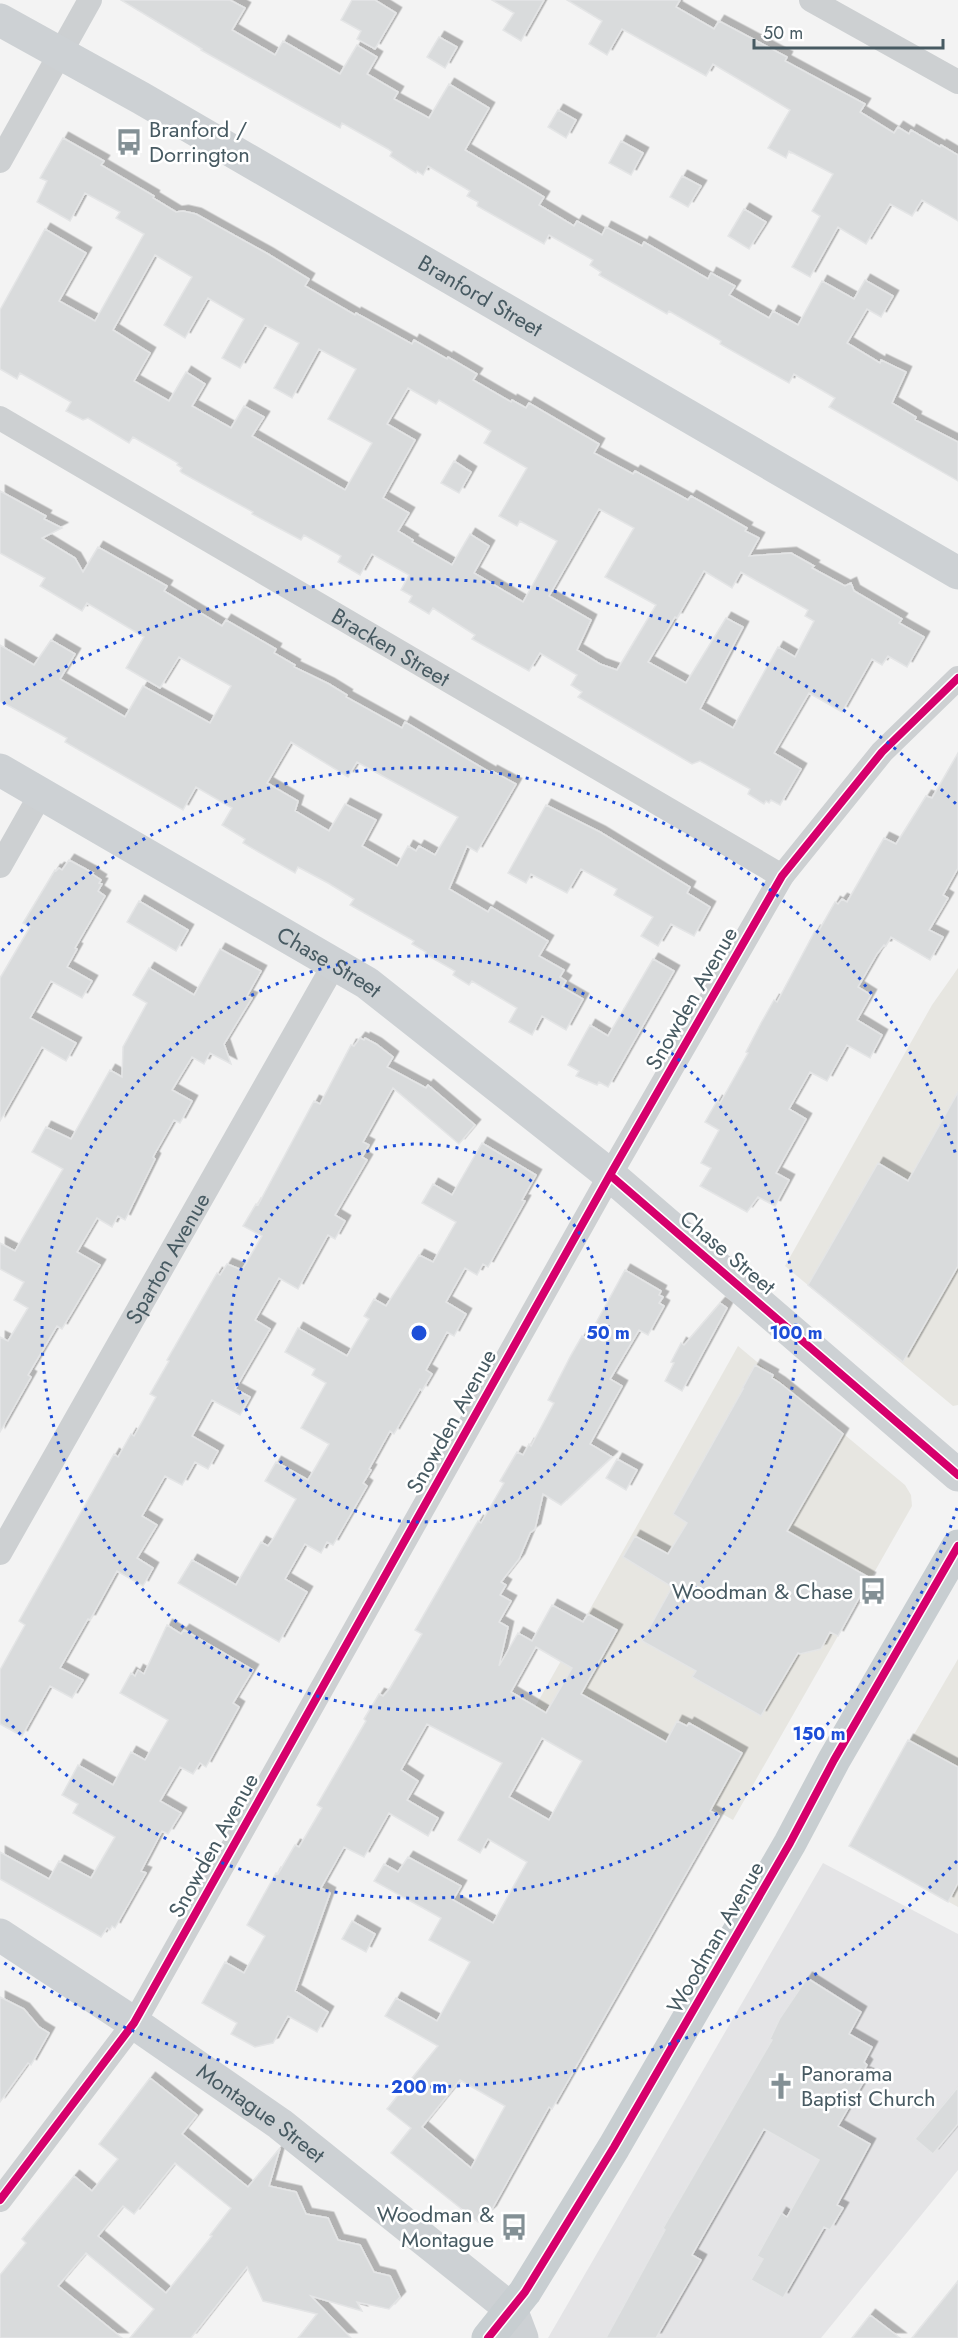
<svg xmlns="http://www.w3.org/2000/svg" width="958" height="2338" font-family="Jost,sans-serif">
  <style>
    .commercial { fill: #e7e6e1 }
    .education { fill: #e4e4e6 }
    .building { fill: #d9dbdc; stroke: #e4e5e6; stroke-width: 1.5; fill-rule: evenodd; filter: url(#shadow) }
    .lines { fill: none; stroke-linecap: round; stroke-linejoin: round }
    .street { stroke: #cdd0d2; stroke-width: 24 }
    .secondary { stroke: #cdd1d4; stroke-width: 33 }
    .primary { stroke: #c8ced1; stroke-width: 33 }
    .cycleway-casing { stroke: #fff; stroke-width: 11 }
    .cycleway { stroke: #d6006c; stroke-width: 8 }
    .ring { fill: none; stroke: #1d4ed8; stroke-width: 3; stroke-dasharray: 3 6 }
    .labels { text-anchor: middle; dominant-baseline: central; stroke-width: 5; stroke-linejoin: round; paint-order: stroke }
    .poi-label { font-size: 22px; fill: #475a62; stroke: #fff; text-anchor: start }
    .street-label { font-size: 22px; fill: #475a62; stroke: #fff }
    .centre { fill: #1d4ed8; stroke: #fff; stroke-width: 3 }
    .ring-label { font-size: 18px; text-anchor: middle; font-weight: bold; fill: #1d4ed8; stroke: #fff; stroke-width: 5; stroke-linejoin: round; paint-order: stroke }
  </style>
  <defs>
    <filter id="shadow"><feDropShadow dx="5.5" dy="-5.5" stdDeviation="0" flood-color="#0004"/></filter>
  </defs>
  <rect width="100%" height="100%" fill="#f3f3f3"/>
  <!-- commercial -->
  <path class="commercial" d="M958 968V1405L953 1406 785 1266 932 1005Z
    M738 1346 905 1485 911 1495 912 1506 733 1820 535 1707Z
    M958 1659V1907L849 1846Z"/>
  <!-- education -->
  <path class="education" d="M823 1863 958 1934V2170L821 2338H548Z"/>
  <!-- building -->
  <path class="building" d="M121 0H230L245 8 232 30 275 55 283 41 340 74 357 45 377 57 367 74 398 92 394 99 429 118 449 84 489 108 465 150 544 197 539 205 574 226 577 221 602 235 606 227 642 246 644 242 708 279 711 273 735 286 729 295 769 318 773 311 798 325 822 281 854 299 865 280 893 296 881 317 867 309 847 343 880 363 881 360 906 372 892 403 916 417 915 420 958 442V481L829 407 835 398 794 374 789 383 720 344 721 341 669 311 667 314 599 275 601 272 590 265 593 260 549 235 544 244 477 206 478 202 467 196 470 191 428 166 423 175 417 171 416 173 390 156 392 152 388 149 342 123 340 128 302 107 201 50 202 49Z
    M352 0H375L396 13 375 49 357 39 361 31 341 20Z
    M492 0H544L521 41 503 30 514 13Z
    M567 0H680L676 7 714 29 719 21 787 57 785 61 865 104 860 112 894 133 898 127 909 134 911 130 940 147 941 145 958 155V221L922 200 912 216 890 204 866 244 838 227 810 277 792 267 820 216 812 211 833 174 789 151 786 158 768 148 790 110 713 64 706 76 622 29 607 55 589 44 602 21Z
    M439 37 457 47 445 68 427 57Z
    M558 110 576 120 566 138 548 127Z
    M63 138 104 161 101 165 154 196 153 198 176 212 183 211 196 214 268 254 309 279 305 286 355 315 356 313 412 344 414 340 447 359 448 357 477 374 473 380 511 402 512 400 526 408 529 403 599 444 594 453 633 474 635 471 688 500 691 496 747 528 745 531 759 538 749 556 791 553 814 566 812 568 845 586 851 583 854 591 902 619 899 623 924 637 907 667 888 656 882 665 872 659 842 712 809 693 774 753 801 769 780 805 771 800 769 803 766 801 764 804 748 794 750 789 700 761 692 764 578 697 582 692 571 685 577 675 540 653 529 671 472 639 475 635 433 608 429 614 409 602 412 596 401 590 409 575 372 554 360 575 338 562 341 556 304 535 301 540 252 514 253 512 182 473 180 471 182 468 177 465 178 463 133 437 129 443 88 418 83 420 66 411 71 402 20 373 17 379 0 369V310L45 229 86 253 59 301 95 321 144 234 116 218 120 212 85 193 70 221 37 202 47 181 40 178ZM155 255 192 277 164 325 185 338 208 298 244 319 222 358 240 368 265 325 299 343 274 388 292 398 319 349 356 369 328 419 372 443 345 490 252 436 264 417 244 406 231 428 192 406 205 384 186 372 169 401 134 381 150 353 113 330ZM408 388 436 404 439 400 491 431 484 443 527 468 499 516 517 526 520 521 557 541 523 602 474 573 489 546 470 534 452 565 412 542 413 540 398 531 409 513 383 498 415 440 387 424ZM599 509 634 528 605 577 656 605 617 670 600 664 577 650 591 620 549 596ZM704 571 732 588 741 572 808 610 805 616 814 621 795 657 778 647 733 728 700 709 743 627 726 618 686 683 648 662 675 617 677 618Z
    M621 141 643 153 631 175 609 163Z
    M682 176 701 186 688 207 670 197Z
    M744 209 766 222 749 249 728 236Z
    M454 461 471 472 459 493 441 483Z
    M0 491 46 516 44 519 62 528 42 538 75 558 83 572 98 547 167 586 164 591 222 626 226 620 276 649 274 653 295 665 294 667 329 684 347 695 346 697 402 728 405 722 491 773 492 771 516 784 477 852 467 846 449 889 488 912 491 907 548 941 539 956 564 970 560 977 566 981 562 987 583 999 566 1030 542 1016 532 1035 509 1022 517 1008 472 981 469 985 453 975 455 971 425 954 426 952 412 944 414 941 350 905 354 899 328 883 298 867 295 873 243 843 245 839 222 825 232 808 196 787 183 810 65 742 67 738 0 701V645L34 665 51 640 75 654 60 679 125 717 143 686 210 723 231 686 179 657 160 688 126 668 144 637 87 603 82 611 40 586 45 578 0 553ZM291 742 348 777 357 762 458 817 435 855 419 846 416 851 408 846 397 866 362 846 376 820 345 804 329 831 295 811 298 801 267 783Z
    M958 753V868L943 895 948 898 929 930 943 937 930 960 891 937 886 946 884 945 877 954 858 987 871 995 857 1020 882 1035 870 1058 847 1045 827 1081 810 1072 789 1109 806 1119 776 1173 789 1180 775 1206 758 1197 747 1212 700 1186 711 1168 701 1163 719 1130 705 1122 717 1101 720 1103 748 1053 746 1052 761 1023 774 1000 777 1002 815 931 818 932 835 902 838 904 842 899 847 902 884 838 896 844 926 796 932 798Z
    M546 805 600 832 690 887 687 893 710 907 694 936 671 924 658 946 641 936 653 917 614 895 617 889 581 869 567 893 531 874 526 883 508 873Z
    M69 860 93 873 92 874 101 880 99 883 102 884 98 891 105 896 75 948 77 949 67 967 92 981 82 998 51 981 30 1018 76 1043 66 1061 42 1047 0 1121V978L30 927 23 923 55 870 56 871 59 868 62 870Z
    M139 901 188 930 176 951 127 922Z
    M220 949 261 971 247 996 252 998 224 1044 231 1064 210 1053 204 1064 192 1057 172 1090 192 1101 180 1123 174 1120 153 1157 155 1159 125 1220 118 1216 112 1227 97 1218 77 1252 100 1265 62 1329 57 1326 28 1375 31 1377 0 1432V1337L8 1341 28 1308 14 1300 24 1282 0 1269V1243L15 1251 63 1169 32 1152 46 1127 71 1139 110 1070 122 1077 123 1047 147 1003 133 995 149 968 194 995Z
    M653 959 674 971 608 1087 599 1082 597 1085 576 1076 579 1071 568 1065 590 1025 608 1036Z
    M360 1038 364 1040 365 1038 376 1044 393 1057 387 1067 426 1088 428 1085 475 1125 459 1144 393 1088 363 1142 369 1145 362 1157 367 1160 335 1215 345 1221 335 1239 328 1235 298 1289 279 1278 255 1320 270 1329 235 1389 250 1397 240 1415 212 1400 192 1436 218 1451 208 1469 195 1462 182 1485 165 1476 142 1516 157 1525 137 1558 153 1568 143 1586 117 1571 90 1620 88 1619 60 1668 83 1680 72 1698 50 1686 22 1736 0 1724V1670L25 1625 19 1621 114 1454 118 1457 131 1434 134 1436 156 1397 150 1394 169 1361 167 1360 217 1273 220 1275 227 1264 242 1270 262 1236 243 1226 256 1204 258 1205 314 1101 320 1104 351 1045 354 1046Z
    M958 1092V1266L903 1362 808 1285 878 1163 908 1181Z
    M482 1143 536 1175 522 1200 525 1201 488 1267 483 1264 477 1275 465 1268 446 1302 466 1314 454 1336 447 1332 426 1370 432 1374 422 1391 420 1389 394 1434 390 1431 369 1469 371 1470 363 1483 367 1486 333 1545 327 1542 321 1553 305 1544 285 1579 307 1592 279 1642 178 1583 192 1560 236 1585 261 1542 268 1546 273 1539 296 1499 265 1481 276 1462 308 1480 329 1444 301 1428 326 1383 312 1375 315 1369 285 1352 298 1328 347 1356 369 1319 364 1316 374 1299 386 1306 419 1255 433 1262 456 1222 422 1203 433 1184 452 1195Z
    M625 1270 661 1291 659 1295 663 1297 659 1303 664 1306 648 1335 639 1330 610 1379 622 1386 590 1444 612 1457 561 1505 543 1494 535 1529 530 1533 519 1559 501 1582 506 1585 500 1595 511 1601 499 1622 508 1627 499 1666 518 1633 532 1641 552 1605 583 1622 588 1614 617 1630 581 1694 666 1742 677 1721 687 1726 689 1723 742 1753 710 1811 719 1816 552 2109 549 2107 491 2211 478 2222 391 2153 411 2128 387 2109 438 2046 385 2016 396 1998 437 2021 470 1962 429 1940 441 1918 374 1881 384 1864 398 1872 408 1857 461 1886 453 1900 493 1923 527 1862 488 1839 480 1853 458 1840 502 1763 427 1724 401 1770 418 1781 407 1800 438 1818 428 1836 389 1813 364 1857 344 1847 321 1888 330 1893 295 1991 328 2012 317 2032 288 2016 273 2043 255 2047 231 2034 237 2023 202 2003 225 1962 244 1973 265 1936 247 1925 276 1873 278 1874 295 1845 299 1847 322 1808 317 1805 366 1721 364 1719 379 1694 383 1696 390 1688 422 1634 415 1630 478 1521 481 1523 504 1483 500 1481 517 1452 523 1455 529 1444 531 1446 554 1403 548 1400 571 1355 582 1336 587 1339ZM536 1647 572 1668 546 1713 511 1692ZM542 1738 582 1761 549 1820 509 1797ZM460 2080 505 2106 471 2168 422 2127Z
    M720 1303 727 1308 682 1391 665 1381 674 1363 671 1362 681 1343 684 1345Z
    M755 1365 773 1375 772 1378 780 1383 843 1434 787 1531 870 1578 838 1636 830 1632 821 1649 800 1654 798 1653 761 1716 692 1677 696 1671 642 1641 672 1587 623 1557 635 1536 668 1554 687 1523 673 1514 743 1389H742Z
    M617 1459 637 1470 626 1490 606 1478Z
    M167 1625 181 1634 184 1630 253 1670 233 1703 239 1707 206 1767 200 1763 193 1774 180 1767 160 1801 181 1813 168 1834 162 1831 141 1871 146 1873 115 1928 112 1926 110 1930 107 1928 101 1937 0 1879V1852L49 1879 59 1861 91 1878 115 1837 73 1813 78 1804 62 1795 78 1765 113 1785 131 1752 145 1760 168 1720 120 1693 131 1673 135 1676 138 1670 144 1674Z
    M908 1740 958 1767V1883L948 1902 849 1846Z
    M352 1921 375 1934 366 1952 342 1939Z
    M807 1978 861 2012 849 2034 872 2047 864 2062 867 2065 863 2072 868 2074 838 2126 870 2144 837 2205 843 2208 830 2230 824 2227 783 2298 751 2280 763 2259 757 2256 781 2213 787 2217 819 2160 764 2129 692 2255 701 2260 656 2338H606L665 2230 663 2228 772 2040 770 2039 780 2018Z
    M0 1997 24 2009 39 2027 49 2033 31 2065 28 2063 0 2102Z
    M150 2078 197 2115 182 2134 248 2187 280 2148 269 2186 296 2192 306 2214 328 2218 338 2240 360 2245 374 2272 390 2276 400 2297 389 2309 357 2302 362 2311 311 2296 351 2338H298L317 2314 263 2301 247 2267 191 2338H130L154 2309 86 2253 58 2286 122 2338H0V2275L26 2243 22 2239 74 2176 92 2191 118 2159 99 2144ZM175 2163 231 2208 210 2235 212 2236 166 2293 98 2236 123 2206 134 2214Z
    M958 2087V2124L933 2154 915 2139Z
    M958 2281V2338H912Z
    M870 2315 900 2338H852Z"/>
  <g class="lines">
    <!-- street -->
    <g class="street">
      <path d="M811 0 958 82"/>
      <path d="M0 161 90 0"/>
      <path id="s1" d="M0 418 782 876"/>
      <path d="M0 866 42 792"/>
      <path id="s2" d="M0 1553 335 963"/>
      <path d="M0 2200 134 2023 610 1175 782 876 882 752 958 678"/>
    </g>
    <!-- secondary -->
    <g class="secondary">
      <path id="s3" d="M0 20 141 98 958 573"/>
      <path id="s4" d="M0 770 367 983 610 1175 958 1475"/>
      <path id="s5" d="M0 1935 134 2023 280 2124 511 2309 522 2338"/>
    </g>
    <!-- primary -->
    <path class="primary" d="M488 2338 525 2292 614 2147 790 1843 834 1760 958 1546"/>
    <defs>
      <path id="cycleway" d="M610 1175 958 1475
        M0 2200 134 2023 610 1175 782 876 882 752 958 678
        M488 2338 525 2292 614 2147 790 1843 834 1760 958 1546"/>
    </defs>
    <!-- cycleway casing -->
    <use href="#cycleway" class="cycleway-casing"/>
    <!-- cycleway -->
    <use href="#cycleway" class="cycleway"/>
  </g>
  <!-- distance rings -->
  <g class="ring">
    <circle cx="419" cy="1333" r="189"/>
    <circle cx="419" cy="1333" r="377"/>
    <path d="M957 1508A566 566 0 0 1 2 1715M2 951A566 566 0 0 1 957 1158"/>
    <path d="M957 1861A754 754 0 0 1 3 1962M3 704A754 754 0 0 1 957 805"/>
  </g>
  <!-- icons -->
  <defs>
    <symbol id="bus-bare" viewBox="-9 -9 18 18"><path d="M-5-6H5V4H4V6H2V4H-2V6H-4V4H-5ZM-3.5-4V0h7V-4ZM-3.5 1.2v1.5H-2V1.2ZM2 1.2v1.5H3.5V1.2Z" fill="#839095" stroke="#fff" stroke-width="2.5" paint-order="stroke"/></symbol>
    <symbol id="church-bare" viewBox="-9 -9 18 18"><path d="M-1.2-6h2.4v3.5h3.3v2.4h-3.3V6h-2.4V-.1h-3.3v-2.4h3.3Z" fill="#839095" stroke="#fff" stroke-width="2.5" paint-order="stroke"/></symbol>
  </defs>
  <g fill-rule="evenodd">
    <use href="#bus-bare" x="110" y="123" width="38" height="38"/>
    <use href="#bus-bare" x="854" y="1572" width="38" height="38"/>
    <use href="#church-bare" x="762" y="2067" width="38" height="38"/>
    <use href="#bus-bare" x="495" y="2208" width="38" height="38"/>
  </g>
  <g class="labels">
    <!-- poi labels -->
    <g class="poi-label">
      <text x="149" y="129">Branford /<tspan x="149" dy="25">Dorrington</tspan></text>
      <text x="853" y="1591" text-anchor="end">Woodman &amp; Chase</text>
      <text x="801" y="2073">Panorama<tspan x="801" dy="25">Baptist Church</tspan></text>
      <text x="494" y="2214" text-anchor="end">Woodman &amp;<tspan x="494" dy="25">Montague</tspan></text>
    </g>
    <!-- street labels -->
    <g class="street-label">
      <text stroke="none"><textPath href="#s3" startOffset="554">Branford Street</textPath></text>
      <text stroke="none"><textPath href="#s1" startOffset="453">Bracken Street</textPath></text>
      <text stroke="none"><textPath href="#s4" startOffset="381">Chase Street</textPath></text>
      <text transform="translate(691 998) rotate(-60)">Snowden Avenue</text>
      <text transform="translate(728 1252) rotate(40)">Chase Street</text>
      <text stroke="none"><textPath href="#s2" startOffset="339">Sparton Avenue</textPath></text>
      <text transform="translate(451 1421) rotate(-61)">Snowden Avenue</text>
      <text transform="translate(213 1845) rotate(-61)">Snowden Avenue</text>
      <text transform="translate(715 1937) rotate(-60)">Woodman Avenue</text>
      <text stroke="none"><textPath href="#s5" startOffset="316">Montague Street</textPath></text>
    </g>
  </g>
  <circle cx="419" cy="1333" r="9" class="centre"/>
  <g class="ring-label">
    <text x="608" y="1339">50 m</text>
    <text x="796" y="1339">100 m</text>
    <text x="819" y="1740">150 m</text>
    <text x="419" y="2093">200 m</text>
  </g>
  <!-- scale -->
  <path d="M754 39v9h189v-9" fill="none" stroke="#475a62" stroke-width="3"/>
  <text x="763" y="39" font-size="18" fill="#475a62" stroke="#ffffff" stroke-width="4.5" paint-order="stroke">50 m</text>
</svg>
